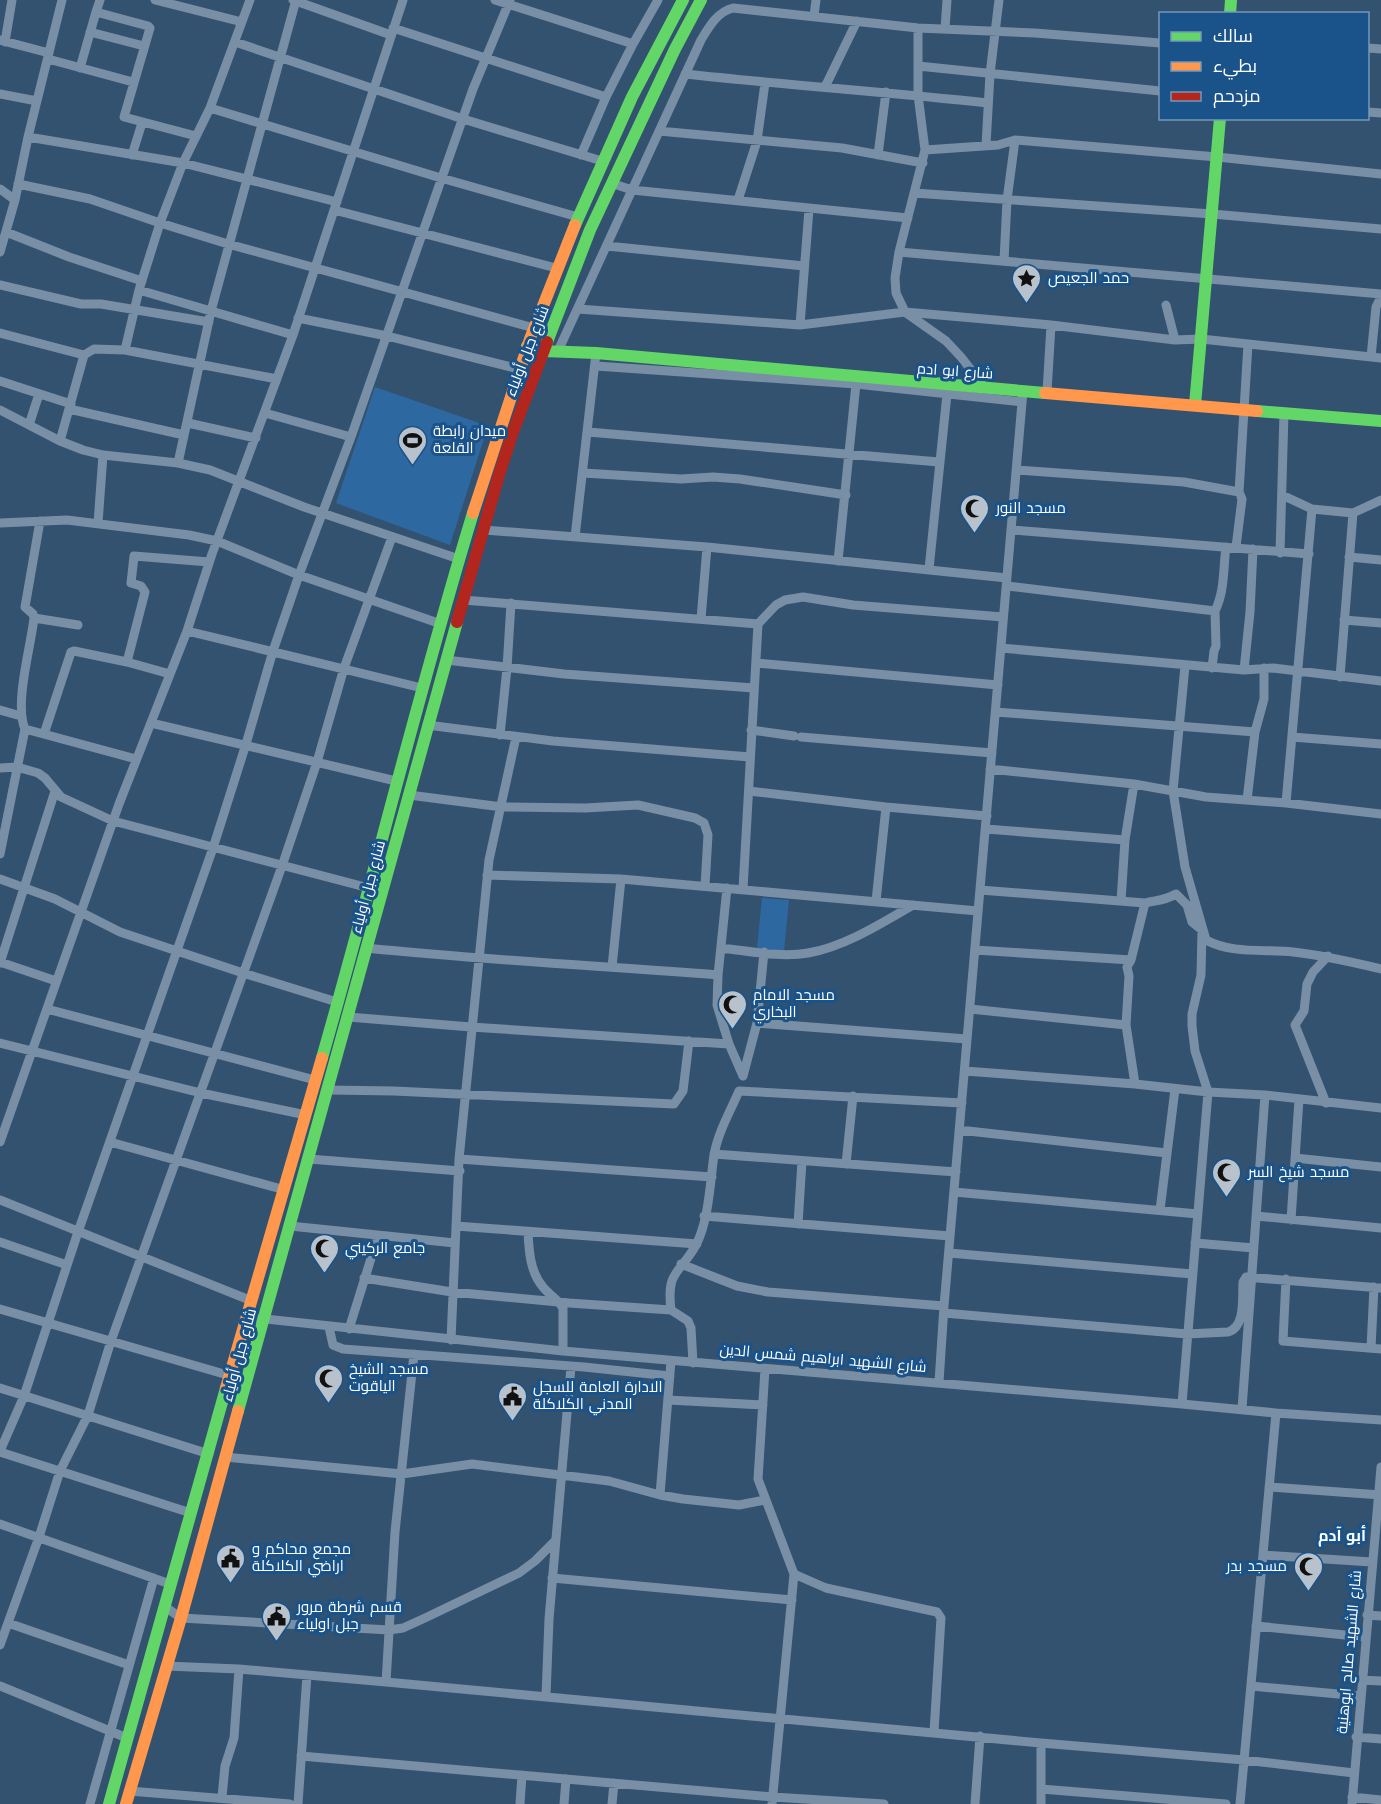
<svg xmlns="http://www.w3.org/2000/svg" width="1381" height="1804" font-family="'Work Sans',Cairo,sans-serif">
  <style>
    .green { fill: #2d69a0 }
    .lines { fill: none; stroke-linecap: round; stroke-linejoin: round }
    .street { stroke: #798fa5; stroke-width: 9 }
    .fast { stroke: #63d668; stroke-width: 12 }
    .slow { stroke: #ff974d; stroke-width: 12 }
    .jam { stroke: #b3261e; stroke-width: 12 }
    .labels { text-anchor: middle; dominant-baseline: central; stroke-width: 6; stroke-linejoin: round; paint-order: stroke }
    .poi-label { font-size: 15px; fill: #fff; stroke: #195389; text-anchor: start }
    .street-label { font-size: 15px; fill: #fff; stroke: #195389 }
    .neighbourhood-label { font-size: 16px; font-weight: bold; fill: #fff; stroke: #195389 }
  </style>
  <rect width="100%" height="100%" fill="#325270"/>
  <!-- green -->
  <path class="green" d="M375 387 488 426 450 545 336 503Z
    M762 898 789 900 784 951 757 948Z"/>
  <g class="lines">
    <!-- street -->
    <path class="street" d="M100 0 96 12 148 26 150 28 124 117 196 136
      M155 0 242 22
      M293 0 391 35
      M495 0 633 44 658 0
      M814 16 816 0
      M393 28 606 97
      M918 28V95L925 150 899 252 895 278 896 293 905 312 946 341 961 357 985 388
      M945 29 947 0
      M90 32 144 46
      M0 40 49 53
      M5 42 12 0
      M235 42 463 119 602 161
      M1368 48 1381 49
      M48 59 133 82
      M918 66 1160 91
      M80 68 96 12
      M685 74C786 85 887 92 988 103
      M825 87 857 21
      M0 94 37 101
      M210 108 441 178 578 217
      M1368 112 1381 113
      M659 131 842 148 923 163
      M28 137 183 163 337 202
      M986 145 990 74 999 0
      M925 150 998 145 1015 140 1217 157 1381 174
      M132 155 142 123
      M581 155 606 97 633 44
      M878 155 886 92
      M611 183 632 190 908 218
      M18 184 90 199 160 223 228 244 534 328
      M0 189 15 200
      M914 193 1212 214 1381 229
      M738 200 757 141 765 83
      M334 210 556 268
      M6 232 69 257 142 281
      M607 246 804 266
      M0 252 15 200 28 137 62 0
      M899 252 1381 294
      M1004 261 1007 200 1015 140
      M0 285 81 304H101L209 322
      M139 290 293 335
      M1166 305 1175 340
      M578 309 800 325 905 312 1051 325 1175 340 1201 339 1381 358
      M298 318 387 336 519 369
      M800 325 809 209
      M0 333 84 355
      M125 350 139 290 160 223 183 163 210 108 250 0
      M558 351 701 40C709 27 717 12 733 8L918 28 1035 33 1160 43
      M1371 357 1376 307 1381 297
      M596 366 856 384 1022 402
      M0 381 71 404
      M1047 392 1051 325
      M69 409 184 435
      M0 410 60 441 83 450 103 455 178 463 210 470 304 507 459 559
      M265 413 351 437
      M188 423 256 438
      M29 425 39 394
      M588 432 939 462
      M60 441 84 355 94 349 125 350 277 379
      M178 463 211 311 296 0
      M1017 470 1184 482 1239 492 1242 499 1236 547
      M583 473 681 479 713 477 740 479 846 495
      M1239 492 1248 344
      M1282 495 1312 509 1353 513 1381 500
      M40 521 25 607 33 614 34 618 78 625
      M0 523 67 520 189 535 217 541 299 575 441 624
      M98 523 103 455
      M484 530 707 547 1007 578
      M1012 530 1309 554
      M575 537 596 353
      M1280 553 1284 413
      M1349 557 1381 560
      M838 561 856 384
      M929 569 947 394
      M1007 586 1215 611 1216 646 1214 651 1212 668
      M463 600 758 624
      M1215 611C1225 591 1223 569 1226 547
      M701 619 707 547
      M1344 620 1381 623
      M187 631 422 688
      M1001 648 1244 670 1273 668 1381 681
      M446 660 564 674 754 688
      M127 662 145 592 141 586 131 583 134 556 209 562
      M756 663 998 685
      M1185 666 1173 791 1185 867 1206 940C1231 954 1265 949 1293 952 1323 955 1352 962 1381 969
      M1244 670 1250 612 1253 549
      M1340 677 1353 513
      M0 710 21 716
      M996 712 1255 732
      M151 723 396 781
      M427 725 553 741 750 757
      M25 729 136 759
      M751 730 794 736
      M44 734 71 652 74 651 127 662 170 674
      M500 735 507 668 511 603
      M801 737 992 753
      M1292 737 1381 744
      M0 768 17 767 38 773 45 778 61 797 113 821 369 888
      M990 769 1134 784 1206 797 1286 803 1381 814
      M749 791 886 807 987 816
      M409 795 502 807 585 808 638 805 695 818 704 823 708 835 705 886
      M1247 800 1255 732 1264 699V668
      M1286 803 1312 509
      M986 829 1125 840
      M0 854 25 729C14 704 31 646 34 618
      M487 875 621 879 978 911
      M0 879 55 899 120 932 243 973 337 1002
      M727 888 718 975 717 1005 729 1044 743 1076
      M743 889 758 624 776 605 785 600 803 597 853 605 1003 617
      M980 890 1145 903C1157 900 1164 901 1176 894L1187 905 1192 922 1202 930 1201 975 1192 1014V1026L1195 1051 1208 1092 1182 1404
      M876 901 886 807
      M1121 901 1125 840 1134 784
      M366 948C483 960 601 966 718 975
      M721 948C749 951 781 958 808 953 844 947 882 923 913 905
      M975 950 1131 960
      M0 962 56 981
      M0 963 55 791
      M612 967 621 879
      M47 1009 315 1080
      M970 1009 1126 1025
      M348 1017 471 1027 729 1044
      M757 1023 967 1039
      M0 1043 201 1093 306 1115
      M965 1071 1135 1084 1208 1092 1265 1095 1381 1108
      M743 1076 757 1023 764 952
      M1135 1084 1126 1025 1129 976 1127 967 1131 960 1145 903
      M328 1090 394 1091 674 1104 683 1091 689 1041
      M1326 1103 1295 1025 1304 1011 1307 984 1313 972 1328 956
      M959 1130 1167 1153
      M0 1142 119 804 187 631 212 554 293 335 403 0
      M110 1142 285 1190
      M714 1154 956 1172
      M1295 1158 1381 1167
      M309 1159 460 1171
      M459 1159 712 1177
      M846 1164 853 1096
      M954 1192 1198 1214
      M0 1200 252 1301
      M1160 1210 1175 1089
      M704 1216 950 1236
      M1256 1216 1381 1228
      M1291 1220 1299 1099
      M798 1224 802 1161
      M290 1226 455 1243
      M456 1226 697 1244
      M528 1232C529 1251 530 1272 543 1287 549 1295 558 1299 563 1308V1351
      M0 1242 67 1265
      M1195 1243 1254 1248
      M949 1253 1192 1274
      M681 1264 737 1286 768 1292 944 1306
      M364 1278 452 1292 569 1303 671 1310
      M1286 1279 1283 1341 1381 1349
      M0 1309 231 1376
      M944 1313 1187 1334 1228 1332C1246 1327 1242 1297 1243 1282L1246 1277 1381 1288
      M247 1317 563 1351 1182 1404 1276 1413 1381 1420
      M329 1327 333 1345 343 1349 584 1367 670 1376
      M349 1329 378 1236
      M451 1340 459 1159 489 860 516 737
      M1371 1348 1374 1287
      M693 1363 691 1328 688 1321 671 1310C666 1270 680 1274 696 1245 709 1220 710 1182 714 1155 718 1132 730 1112 739 1091L962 1103
      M765 1369 758 1479 794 1574 772 1804
      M939 1382 944 1306 1023 391
      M0 1388 209 1454
      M668 1400 763 1405
      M1242 1409 1265 1095
      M0 1451 24 1396 78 1232 213 848 246 744 273 651 299 575 351 437 473 89 510 0
      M0 1452 191 1513
      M225 1457 402 1474 472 1464 609 1481 660 1495 683 1499 739 1505 765 1500
      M1269 1487 1381 1495
      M660 1495 671 1361
      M0 1524 170 1584
      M1263 1555 1372 1562
      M794 1574 826 1588 937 1612 941 1618 934 1732
      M552 1578 792 1600
      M164 1606 181 1618 389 1630 403 1628 425 1618 519 1573 535 1561 556 1540
      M1367 1615 1381 1616
      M8 1623 129 1665
      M1256 1626 1365 1637
      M0 1645 39 1537 60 1471 88 1415 111 1341 282 866 317 762 344 668 392 537
      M166 1666 239 1669 386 1682 1041 1743 1244 1760 1354 1773
      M1361 1680 1381 1681
      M386 1682 395 1532 414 1354
      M0 1686 127 1738
      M1251 1686 1360 1696
      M546 1696 549 1619 571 1367
      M1356 1737 1381 1739
      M301 1756 773 1797 884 1804
      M1041 1789 1226 1804
      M129 1791 290 1804
      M222 1797 225 1766 234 1738 239 1669
      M1352 1797 1381 1800
      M90 1804 154 1578
      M298 1804 307 1675
      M520 1804 522 1775
      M564 1804 566 1779
      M612 1804 614 1783
      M975 1804 980 1736
      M1041 1804V1743
      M1240 1804 1276 1413
      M1352 1804 1381 1467"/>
    <!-- fast -->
    <path class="fast" d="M1230 14 1231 0
      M575 225 632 97 683 0
      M547 342 590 230 675 49 701 0
      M527 346 543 351 596 353 1045 393
      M1195 405 1220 118
      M1257 411 1381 421
      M322 1058C374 877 418 693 473 513
      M238 1411 457 622
      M109 1804 226 1388"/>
    <!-- slow -->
    <path class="slow" d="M1045 393 1257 411
      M473 513 530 339 575 225
      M226 1388 322 1058
      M126 1804 181 1618 238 1411"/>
    <!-- jam -->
    <path class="jam" d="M457 622 499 475 513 432 547 342"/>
  </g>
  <!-- icons -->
  <defs>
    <symbol id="sight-pin" viewBox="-11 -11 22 30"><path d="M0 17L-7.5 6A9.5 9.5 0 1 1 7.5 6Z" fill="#b7c2cd" stroke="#195389"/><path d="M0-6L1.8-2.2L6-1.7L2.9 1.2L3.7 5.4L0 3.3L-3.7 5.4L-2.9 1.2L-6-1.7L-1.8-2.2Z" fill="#111"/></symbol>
    <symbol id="stadium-pin" viewBox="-11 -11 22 30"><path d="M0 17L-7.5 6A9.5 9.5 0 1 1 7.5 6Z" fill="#b7c2cd" stroke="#195389"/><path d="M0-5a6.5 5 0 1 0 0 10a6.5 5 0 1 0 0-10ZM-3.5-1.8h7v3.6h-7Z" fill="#111"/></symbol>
    <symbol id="mosque-pin" viewBox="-11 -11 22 30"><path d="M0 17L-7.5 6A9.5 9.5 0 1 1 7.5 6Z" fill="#b7c2cd" stroke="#195389"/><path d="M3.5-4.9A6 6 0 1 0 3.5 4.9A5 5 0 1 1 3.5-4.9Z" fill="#111"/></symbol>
    <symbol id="civic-pin" viewBox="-11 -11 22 30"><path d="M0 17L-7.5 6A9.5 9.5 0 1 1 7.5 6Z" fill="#b7c2cd" stroke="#195389"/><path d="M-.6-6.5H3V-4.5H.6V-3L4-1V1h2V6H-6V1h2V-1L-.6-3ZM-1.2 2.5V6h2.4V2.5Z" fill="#111"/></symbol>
  </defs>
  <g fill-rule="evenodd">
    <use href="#sight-pin" x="1010" y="262" width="33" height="45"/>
    <use href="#stadium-pin" x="396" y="424" width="33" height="45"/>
    <use href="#mosque-pin" x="958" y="492" width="33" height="45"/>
    <use href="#mosque-pin" x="716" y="988" width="33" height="45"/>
    <use href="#mosque-pin" x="1210" y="1156" width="33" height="45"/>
    <use href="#mosque-pin" x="308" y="1232" width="33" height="45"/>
    <use href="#mosque-pin" x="312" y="1362" width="33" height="45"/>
    <use href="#civic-pin" x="496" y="1380" width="33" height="45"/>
    <use href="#civic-pin" x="214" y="1542" width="33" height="45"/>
    <use href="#mosque-pin" x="1292" y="1550" width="33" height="45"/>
    <use href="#civic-pin" x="260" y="1600" width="33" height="45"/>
  </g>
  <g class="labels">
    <!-- poi labels -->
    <g class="poi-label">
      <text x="1048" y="278">حمد الجعيص</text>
      <text x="433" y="431">ميدان رابطة<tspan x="433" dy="17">القلعة</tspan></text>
      <text x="996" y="508">مسجد النور</text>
      <text x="753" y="995">مسجد الامام<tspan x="753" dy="17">البخاري</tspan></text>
      <text x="1248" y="1172">مسجد شيخ السر</text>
      <text x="345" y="1248">جامع الركيني</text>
      <text x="349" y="1369">مسجد الشيخ<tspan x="349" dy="17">الياقوت</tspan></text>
      <text x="533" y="1387">الادارة العامة للسجل<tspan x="533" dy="17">المدني الكلاكلة</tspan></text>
      <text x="252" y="1549">مجمع محاكم و<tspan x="252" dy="17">اراضي الكلاكلة</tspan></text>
      <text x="1287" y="1566" text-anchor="end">مسجد بدر</text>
      <text x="297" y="1607">قسم شرطة مرور<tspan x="297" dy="17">جبل اولياء</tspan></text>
    </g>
    <!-- street labels -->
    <g class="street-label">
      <text transform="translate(527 351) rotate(-69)">شارع جبل أولياء</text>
      <text transform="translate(955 371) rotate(4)">شارع ابو ادم</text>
      <text transform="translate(368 887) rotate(-75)">شارع جبل أولياء</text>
      <text transform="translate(239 1355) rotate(-75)">شارع جبل أولياء</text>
      <text transform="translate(823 1358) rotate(5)">شارع الشهيد ابراهيم شمس الدين</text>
      <text transform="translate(1349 1652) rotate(-85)">شارع الشهيد صالح ابوهنية</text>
    </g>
    <!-- neighbourhood labels -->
    <g class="neighbourhood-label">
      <text x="1342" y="1535">أبو آدم</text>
    </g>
  </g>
  <!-- legend -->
  <rect x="1159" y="12" width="210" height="108" fill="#195389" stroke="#7598b8" stroke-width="1.5"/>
  <rect x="1171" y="32" width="30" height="9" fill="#63d668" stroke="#7598b8" stroke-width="1.5"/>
  <text x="1213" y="42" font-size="18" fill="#ffffff">سالك</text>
  <rect x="1171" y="62" width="30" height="9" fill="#ff974d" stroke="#7598b8" stroke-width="1.5"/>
  <text x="1213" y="72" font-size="18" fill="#ffffff">بطيء</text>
  <rect x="1171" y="92" width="30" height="9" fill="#b3261e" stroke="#7598b8" stroke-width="1.5"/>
  <text x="1213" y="102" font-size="18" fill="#ffffff">مزدحم</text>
</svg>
